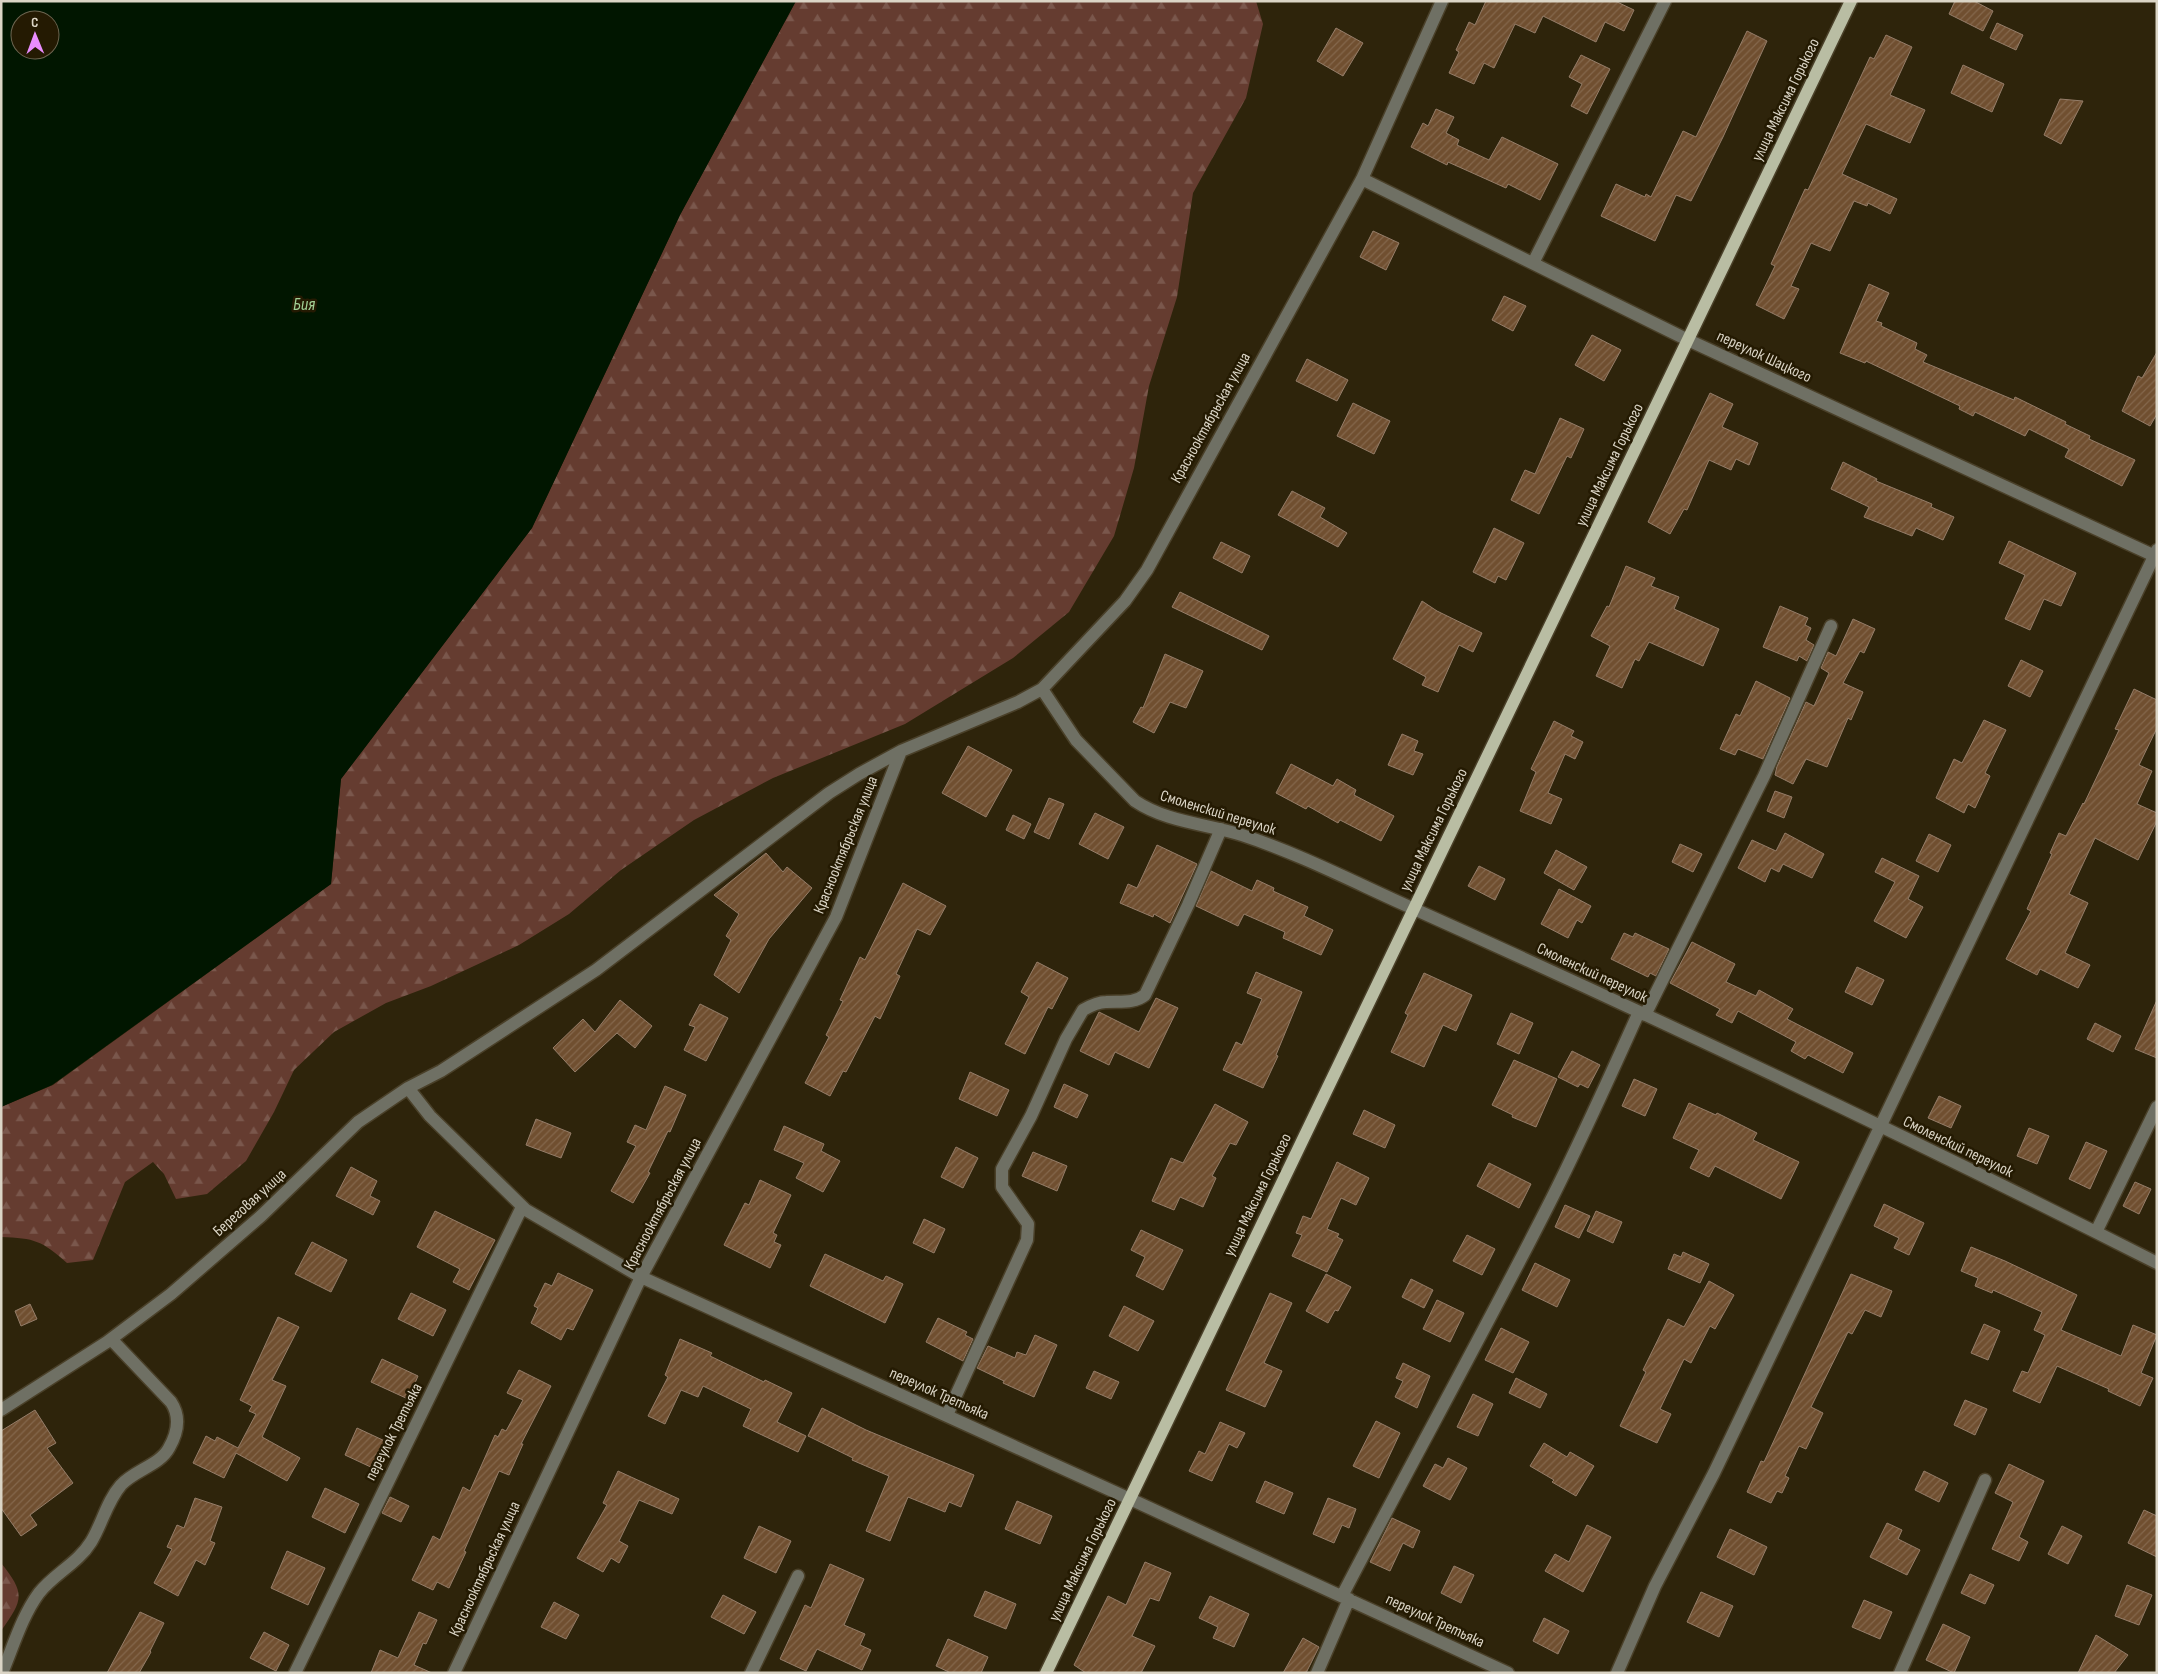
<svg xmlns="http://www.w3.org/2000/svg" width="2158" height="1674" font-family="'Sofia Sans Condensed',sans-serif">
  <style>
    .forest { fill: url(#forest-firs) }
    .water { fill: #011600; fill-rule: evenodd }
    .building { fill: url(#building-hatch); stroke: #957d69 }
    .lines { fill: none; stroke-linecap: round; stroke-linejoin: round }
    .minor-casing { stroke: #4a4029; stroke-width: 15 }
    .major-casing { stroke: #4a4029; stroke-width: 15 }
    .minor { stroke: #6f7064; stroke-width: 12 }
    .major { stroke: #b9bda3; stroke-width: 12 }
    .labels { text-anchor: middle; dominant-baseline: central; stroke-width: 5; stroke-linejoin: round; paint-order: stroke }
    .street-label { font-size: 16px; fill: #dbd5c6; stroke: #241a02 }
    .water-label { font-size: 18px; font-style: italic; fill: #a2d095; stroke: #241a02 }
  </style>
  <defs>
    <pattern id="forest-firs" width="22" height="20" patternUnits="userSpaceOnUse" patternTransform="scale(1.25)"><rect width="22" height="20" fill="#653c30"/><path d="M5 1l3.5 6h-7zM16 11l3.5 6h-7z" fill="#7a574c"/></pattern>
    <pattern id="building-hatch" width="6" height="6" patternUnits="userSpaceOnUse" patternTransform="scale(1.25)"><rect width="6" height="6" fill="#704f30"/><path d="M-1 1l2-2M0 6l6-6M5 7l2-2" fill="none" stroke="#84674c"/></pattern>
  </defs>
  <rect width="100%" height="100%" fill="#2e240b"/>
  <!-- forest -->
  <path class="forest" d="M796 1H1256L1263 24 1246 98 1193 193 1177 297 1149 386 1134 468 1114 536 1069 612 1013 658 905 724 773 778 694 820 621 870 569 914 519 945 431 986 386 1003 334 1032 294 1070 274 1112 246 1161 207 1194 176 1199 164 1174 153 1162 125 1182 93 1260 67 1263C42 1241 35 1238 1 1237V1107L53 1085 331 884 341 779 532 528 680 215Z
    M1 1563C26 1594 23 1600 1 1631Z"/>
  <!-- water -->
  <path class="water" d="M1 1H796L680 215 532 528 341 779 331 884 52 1085 1 1107ZM20 20H50V50H20Z"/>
  <!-- building -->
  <path class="building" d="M1486 1H1615L1634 10 1624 31 1605 22 1596 42 1543 16 1535 33 1515 24 1494 68 1484 63 1474 84 1449 73 1459 52 1456 50 1469 22 1475 25Z
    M1955 1H1974L1993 11 1983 31 1949 14Z
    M1997 23 2023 35 2016 50 1990 38Z
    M1336 28 1363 43 1343 76 1317 61Z
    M1747 31 1767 41 1723 137 1691 201 1676 195 1655 241 1601 216 1616 184 1645 197 1646 194 1651 197 1683 131 1696 137Z
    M1886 35 1912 47 1890 95 1925 110 1910 143 1866 124 1842 174 1897 199 1890 214 1868 203 1867 206 1854 201 1830 251 1811 243 1791 286 1799 289 1784 319 1756 305 1775 266 1771 264 1805 189 1808 190 1870 57 1874 59Z
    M1581 55 1610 69 1587 114 1571 106 1582 84 1569 77Z
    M1963 65 2004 84 1992 112 1951 93Z
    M2060 99 2083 101 2061 144 2044 135Z
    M1436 109 1454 117 1446 133 1459 140 1457 145 1489 160 1502 137 1558 164 1540 200 1508 184 1506 188 1448 162 1447 165 1411 147 1423 123 1428 126Z
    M1373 231 1399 243 1386 270 1360 257Z
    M1869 284 1889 293 1876 321 1882 323 1881 326 1917 343 1915 349 1927 355 1923 362 2014 400 2015 397 2066 422 2065 424 2090 436 2089 439 2135 460 2122 486 2065 457 2069 449 2029 429 2025 436 1975 412 1973 416 1959 409 1960 406 1866 361 1865 363 1840 353Z
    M1504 296 1526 306 1513 331 1492 320Z
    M1592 335 1621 350 1604 381 1575 365Z
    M2157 352V414L2150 426 2122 411 2138 376 2142 378Z
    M1307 359 1348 380 1337 401 1296 381Z
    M1710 393 1733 404 1722 427 1758 443 1749 465 1736 459 1731 470 1709 460 1687 510 1684 509 1670 534 1648 522Z
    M1353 403 1390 421 1374 454 1337 436Z
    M1560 418 1584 429 1571 458 1567 456 1539 514 1511 500 1525 470 1535 474Z
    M1843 462 1877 479 1876 481 1932 504 1931 507 1954 517 1943 540 1916 528 1912 536 1864 517 1869 507 1831 489Z
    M1292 491 1325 508 1320 517 1347 533 1338 547 1278 515Z
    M1494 528 1524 543 1506 580 1498 576 1495 583 1473 572Z
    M2009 541 2076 573 2061 606 2044 599 2030 630 2005 619 2025 575 1999 563Z
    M1221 542 1250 556 1242 573 1213 558Z
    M1626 566 1655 578 1651 586 1679 597 1674 609 1719 629 1703 666 1649 642 1639 661 1635 659 1622 688 1596 676 1610 646 1591 636 1607 606 1609 607Z
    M1180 592 1269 636 1262 650 1172 607Z
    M1422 601 1437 611 1482 633 1473 652 1459 645 1438 692 1422 685 1426 677 1393 659Z
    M1780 606 1808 618 1805 625 1811 628 1806 640 1814 645 1807 661 1799 656 1797 661 1763 647Z
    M1853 619 1875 629 1864 653 1860 651 1843 683 1863 692 1851 720 1848 718 1827 767 1806 759 1793 784 1775 775 1777 766 1806 702 1814 706 1829 673 1821 668 1828 652 1836 656Z
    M1165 654 1203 671 1186 708 1170 702 1154 733 1133 722 1141 707 1143 708Z
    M2021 660 2043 671 2030 697 2008 686Z
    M1756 681 1790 698 1763 759 1738 749 1735 755 1720 749 1736 714 1740 716Z
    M2134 689 2157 700V728L2139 765 2152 771 2137 804 2157 813V821L2138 860 2095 838 2069 894 2088 903 2065 953 2090 965 2078 988 2040 969 2037 975 2006 959 2031 911 2027 909 2052 854 2050 853 2059 833 2066 836 2083 803 2084 804 2119 730 2115 729Z
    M1984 720 2006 730 1985 773 1990 776 1975 808 1968 804 1964 813 1936 798 1954 759 1962 763Z
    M1554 721 1574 731 1571 736 1583 742 1575 759 1565 754 1548 793 1562 799 1551 824 1520 811 1536 772 1531 769Z
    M1402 734 1418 741 1414 751 1423 754 1413 775 1388 765Z
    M968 746 1012 770 986 817 942 793Z
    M1291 764 1333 786 1337 779 1356 790 1354 795 1394 816 1381 841 1340 820 1338 823 1308 806 1306 809 1276 793Z
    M1775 791 1792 797 1784 818 1767 811Z
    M1049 798 1064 804 1049 839 1034 832Z
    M1095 813 1124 827 1108 859 1079 844Z
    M1013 815 1031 824 1024 839 1006 830Z
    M1785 833 1824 854 1812 878 1783 864 1779 872 1771 868 1765 882 1738 868 1752 840 1776 851Z
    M1929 834 1951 845 1938 872 1916 861Z
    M1680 844 1702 854 1693 872 1672 862Z
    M1157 845 1197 864 1170 923 1154 914 1153 917 1120 903 1128 884 1137 888Z
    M1556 850 1587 867 1574 890 1544 873Z
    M766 853 783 872 787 867 812 888 769 939 739 993 714 975 731 940 726 936 739 914 714 895Z
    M1882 858 1919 876 1908 899 1923 907 1906 938 1874 921 1895 882 1875 872Z
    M1479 866 1505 879 1495 900 1468 886Z
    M1211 871 1252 891 1257 880 1274 888 1273 891 1308 907 1304 916 1333 930 1321 955 1283 938 1285 932 1244 914 1238 926 1196 906Z
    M903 883 946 906 930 935 917 929 896 974 900 976 880 1019 875 1016 846 1072 843 1071 830 1096 805 1083 829 1037 826 1035 843 1001 840 1000 860 957 865 960Z
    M1559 889 1591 906 1582 923 1577 920 1568 938 1541 924Z
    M1624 933 1633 937 1635 933 1669 949 1656 976 1650 973 1648 977 1611 959Z
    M1692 942 1735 964 1726 982 1756 996 1759 990 1793 1009 1787 1019 1853 1053 1843 1073 1808 1055 1805 1059 1791 1051 1796 1042 1738 1011 1732 1023 1716 1015 1720 1009 1670 983Z
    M1037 962 1068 978 1052 1009 1048 1007 1025 1054 1005 1044 1029 997 1021 992Z
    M1857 967 1884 980 1872 1005 1845 992Z
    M1256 972 1302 992 1276 1055 1278 1056 1263 1088 1223 1070 1236 1042 1242 1045 1262 999 1247 993Z
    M1424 973 1472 995 1456 1031 1443 1025 1424 1067 1391 1052 1408 1015 1405 1013Z
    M1156 998 1178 1008 1149 1068 1115 1052 1109 1065 1080 1051 1099 1012 1139 1032Z
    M620 1000 652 1026 635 1048 617 1033 575 1072 553 1048 583 1019 595 1032Z
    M2157 1000V1058L2135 1049Z
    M700 1004 728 1018 706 1061 684 1050 695 1027 689 1025Z
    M1511 1013 1533 1023 1519 1054 1497 1044Z
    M2095 1023 2121 1036 2113 1052 2087 1039Z
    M1572 1051 1600 1065 1588 1088 1580 1084 1578 1087 1558 1077Z
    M1514 1060 1557 1079 1536 1127 1512 1117 1513 1115 1492 1105Z
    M970 1072 1009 1090 997 1116 959 1099Z
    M1634 1079 1657 1089 1645 1116 1622 1106Z
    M1064 1084 1088 1095 1077 1118 1054 1107Z
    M665 1086 686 1095 670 1132 668 1131 648 1172 650 1173 633 1203 611 1191 636 1146 627 1142 635 1125 646 1130Z
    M1939 1096 1961 1106 1951 1128 1928 1118Z
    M1689 1103 1716 1115 1717 1113 1757 1133 1753 1140 1799 1162 1781 1199 1715 1166 1709 1177 1690 1168 1699 1150 1673 1138Z
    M1215 1104 1248 1122 1236 1145 1230 1143 1212 1176 1216 1178 1203 1207 1180 1197 1174 1210 1152 1201 1171 1158 1183 1163Z
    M1364 1110 1395 1125 1385 1148 1353 1134Z
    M536 1119 571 1133 561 1158 526 1145Z
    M784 1126 824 1144 821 1151 840 1161 823 1192 796 1178 804 1163 774 1150Z
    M2029 1128 2049 1136 2037 1164 2017 1156Z
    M2086 1142 2107 1151 2090 1189 2069 1179Z
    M956 1147 978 1158 963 1188 941 1177Z
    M1033 1152 1067 1166 1057 1191 1022 1176Z
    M1337 1162 1369 1178 1356 1205 1341 1198 1327 1229 1339 1234 1337 1237 1343 1240 1327 1272 1292 1256 1302 1235 1296 1233 1303 1216 1311 1219Z
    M1489 1163 1531 1184 1519 1208 1477 1186Z
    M351 1167 377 1181 370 1196 380 1201 373 1215 336 1196Z
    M760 1180 791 1195 773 1233 777 1235 774 1242 781 1245 770 1268 724 1245 745 1203 749 1205Z
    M2135 1182 2151 1189 2139 1214 2123 1206Z
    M1884 1204 1924 1223 1909 1255 1894 1248 1899 1238 1874 1226Z
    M1565 1205 1590 1216 1579 1238 1555 1227Z
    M435 1211 495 1240 469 1290 453 1282 460 1269 417 1247Z
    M1596 1211 1622 1222 1613 1243 1587 1231Z
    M924 1219 945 1229 934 1253 913 1243Z
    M1141 1230 1183 1250 1163 1290 1136 1276 1145 1257 1131 1250Z
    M1467 1235 1495 1249 1482 1275 1453 1261Z
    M312 1242 347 1260 331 1292 295 1274Z
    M1971 1247 2005 1261 2077 1295 2061 1330 2121 1356 2133 1325 2157 1335 2141 1373 2153 1378 2140 1406 2108 1391 2109 1389 2057 1366 2040 1403 2013 1391 2022 1371 2028 1373 2045 1335 2034 1330 2042 1312 1993 1290 1992 1293 1975 1286 1978 1278 1961 1271Z
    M1683 1252 1709 1264 1700 1283 1668 1269 1674 1254 1681 1257Z
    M825 1254 883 1281 886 1276 903 1284 885 1323 810 1286Z
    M1535 1263 1570 1280 1557 1307 1522 1290Z
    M558 1273 593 1290 573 1330 567 1328 561 1340 531 1323 538 1308 534 1306 545 1283 552 1286Z
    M1326 1274 1351 1287 1338 1311 1335 1310 1328 1323 1306 1311Z
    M1851 1274 1892 1291 1881 1317 1865 1310 1852 1334 1848 1332 1811 1407 1823 1413 1806 1449 1799 1446 1785 1476 1789 1478 1782 1493 1777 1491 1771 1503 1747 1492 1761 1461 1764 1462Z
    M1411 1279 1433 1290 1424 1308 1402 1297Z
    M1709 1281 1734 1295 1715 1329 1710 1326 1691 1363 1684 1359 1660 1409 1671 1414 1657 1443 1620 1426 1646 1372 1643 1370 1668 1319 1684 1327Z
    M411 1293 446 1310 433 1336 398 1319Z
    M1270 1293 1292 1303 1264 1363 1282 1371 1265 1407 1226 1390Z
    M1437 1300 1464 1313 1450 1342 1423 1329Z
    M30 1304 37 1319 21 1326 15 1311Z
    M1124 1306 1154 1321 1138 1351 1109 1336Z
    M278 1317 299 1327 272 1380 286 1386 262 1437 300 1458 287 1481 236 1453 224 1478 193 1463 206 1436 215 1441 217 1437 238 1448 256 1414 249 1411 252 1406 240 1400Z
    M938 1318 967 1332 965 1335 973 1339 963 1361 926 1342Z
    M1984 1324 2000 1331 1988 1360 1971 1353Z
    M1501 1328 1529 1342 1513 1373 1485 1360Z
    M1035 1335 1057 1345 1034 1397 1003 1383 1004 1381 977 1368 988 1346 1015 1358 1017 1352 1026 1355Z
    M680 1339 712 1353 710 1356 764 1382 765 1380 792 1393 777 1422 806 1436 798 1452 743 1426 751 1409 703 1386 698 1397 681 1390 665 1424 648 1416 668 1377 665 1375Z
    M382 1359 418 1376 408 1399 371 1382Z
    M1403 1363 1430 1376 1417 1408 1395 1397 1403 1381 1396 1378Z
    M519 1370 551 1386 521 1444H523L509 1475 499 1471 464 1551 466 1552 449 1588 437 1582 433 1590 412 1580 433 1536 440 1540 463 1487 470 1491 495 1435 498 1437 502 1429 506 1431 523 1400 507 1393Z
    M1094 1371 1119 1382 1111 1399 1086 1388Z
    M1516 1378 1547 1394 1540 1408 1509 1393Z
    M1473 1394 1493 1404 1478 1436 1457 1427Z
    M1965 1400 1987 1409 1975 1435 1954 1425Z
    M822 1408 866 1430 974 1475 961 1507 949 1502 945 1512 908 1497 890 1541 866 1531 889 1476 852 1460 853 1458 808 1436Z
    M35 1410 56 1443 47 1448 73 1483 30 1515 37 1525 21 1536 1 1508V1431Z
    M1376 1421 1400 1433 1379 1478 1353 1466Z
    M1220 1422 1245 1433 1237 1448 1229 1444 1212 1481 1189 1471 1199 1451 1205 1454Z
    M357 1428 387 1442 375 1469 345 1455Z
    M1544 1443 1567 1457 1570 1452 1594 1466 1576 1496 1552 1482 1554 1480 1530 1466Z
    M1448 1458 1467 1468 1450 1500 1423 1486 1435 1464 1443 1468Z
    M2009 1464 2044 1481 2019 1537 2028 1542 2019 1561 1992 1549 2013 1502 1995 1493Z
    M618 1471 679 1499 672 1514 639 1500 619 1541 628 1546 619 1563 611 1558 603 1572 577 1558 607 1505 603 1503Z
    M1924 1471 1948 1483 1939 1502 1915 1490Z
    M1265 1481 1293 1493 1284 1514 1256 1502Z
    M325 1488 359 1504 345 1533 312 1517Z
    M390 1497 409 1506 401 1522 382 1513Z
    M195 1498 222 1507 210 1541 215 1543 205 1565 196 1560 178 1596 154 1583 172 1549 167 1547 177 1525 184 1528Z
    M1328 1498 1356 1509 1349 1528 1342 1525 1334 1543 1313 1534Z
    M1017 1501 1052 1516 1040 1544 1005 1529Z
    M2144 1510 2157 1516V1557L2128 1543Z
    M1392 1518 1420 1531 1413 1548 1403 1543 1390 1571 1370 1562Z
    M1887 1523 1902 1530 1898 1539 1920 1550 1907 1575 1870 1557Z
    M1587 1525 1611 1537 1583 1592 1545 1571 1555 1554 1569 1562Z
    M759 1526 791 1541 776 1573 744 1558Z
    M2062 1526 2082 1536 2068 1564 2048 1554Z
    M1730 1529 1767 1547 1754 1575 1717 1557Z
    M287 1551 325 1568 308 1605 271 1588Z
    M1145 1562 1171 1573 1159 1601 1150 1598 1132 1636 1155 1646 1141 1673H1086L1074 1665 1108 1596 1126 1605Z
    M830 1564 864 1579 844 1625 865 1634 860 1645 871 1650 862 1670 817 1649 806 1671 780 1659 805 1605 811 1608Z
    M1454 1566 1474 1575 1461 1603 1441 1593Z
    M1970 1574 1994 1585 1985 1604 1961 1593Z
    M2127 1585 2152 1595 2139 1625 2115 1616Z
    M985 1591 1016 1604 1006 1629 974 1616Z
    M1701 1592 1733 1606 1719 1637 1687 1622Z
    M723 1595 756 1612 744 1634 711 1617Z
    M1210 1596 1249 1614 1234 1647 1213 1638 1218 1627 1199 1618Z
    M1864 1600 1892 1612 1880 1639 1852 1627Z
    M554 1602 579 1615 566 1639 541 1627Z
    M140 1612 164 1623 150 1651 151 1652 139 1673H107Z
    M419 1612 437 1620 426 1644 423 1643 414 1665 432 1673H371L380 1650 398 1658Z
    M1544 1618 1569 1631 1558 1654 1533 1641Z
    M1943 1624 1970 1637 1954 1673 1926 1660Z
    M264 1632 289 1645 276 1671 250 1658Z
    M2096 1635 2128 1655 2114 1673H2078Z
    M1303 1638 1319 1647 1306 1673H1283Z
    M948 1639 988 1657 981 1673H951L936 1666Z"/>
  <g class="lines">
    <defs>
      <path id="minor" d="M1362 179 1688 340 2157 557
        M1533 263 1665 1
        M1042 689 1076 740 1135 801C1166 822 1207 824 1242 835 1297 853 1350 880 1403 904 1657 1018 1909 1137 2157 1263
        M1645 1015 1764 776 1831 626
        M408 1088 430 1116 526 1210 641 1277 1130 1499 1508 1673
        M2096 1232 2157 1107
        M1 1410 107 1342 171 1294 261 1216 358 1122 408 1088 441 1071 596 970 829 793 859 774 901 751 1018 702 1042 689 1125 601 1147 570 1362 179 1442 1
        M947 1415 1027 1240 1028 1224 1002 1187V1169L1031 1116 1066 1039 1083 1010C1090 1006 1098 1002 1106 1002 1120 1001 1134 1004 1145 995L1188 905 1221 829
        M1342 1596C1410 1465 1482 1336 1549 1204 1581 1141 1610 1076 1639 1012
        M2 1673C13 1647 22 1616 39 1593 54 1574 78 1563 91 1542 102 1524 107 1501 121 1485 135 1470 160 1465 169 1448 177 1434 181 1417 171 1402L111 1339
        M295 1673 522 1207
        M454 1673 641 1277 836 917 901 751
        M751 1673 798 1576
        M1317 1673 1349 1599
        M1617 1673 1655 1586 1714 1473 2157 550
        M1900 1673 1985 1480"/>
      <path id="major" d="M1046 1673 1851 1"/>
    </defs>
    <!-- minor casing -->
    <use href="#minor" class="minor-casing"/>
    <!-- major casing -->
    <use href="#major" class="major-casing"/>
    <!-- minor -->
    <use href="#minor" class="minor"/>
    <!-- major -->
    <use href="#major" class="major"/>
  </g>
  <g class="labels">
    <!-- street labels -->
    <g class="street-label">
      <text transform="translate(1786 100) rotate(-64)">улица Максима Горького</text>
      <text transform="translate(1764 357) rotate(25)">переулок Шацкого</text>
      <text transform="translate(1211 418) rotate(-61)">Краснооктябрьская улица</text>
      <text transform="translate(1610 465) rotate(-64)">улица Максима Горького</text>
      <text transform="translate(1218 813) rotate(17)">Смоленский переулок</text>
      <text transform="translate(1434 830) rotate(-64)">улица Максима Горького</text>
      <text transform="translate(846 845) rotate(-68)">Краснооктябрьская улица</text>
      <text transform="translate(1592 973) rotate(25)">Смоленский переулок</text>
      <text transform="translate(1958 1147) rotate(26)">Смоленский переулок</text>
      <text transform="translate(1258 1195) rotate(-64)">улица Максима Горького</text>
      <text transform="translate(250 1203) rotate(-42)">Береговая улица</text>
      <text transform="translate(663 1204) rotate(-62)">Краснооктябрьская улица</text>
      <text transform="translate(939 1394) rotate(24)">переулок Третьяка</text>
      <text transform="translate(394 1432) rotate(-63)">переулок Третьяка</text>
      <text transform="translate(1083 1560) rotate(-64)">улица Максима Горького</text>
      <text transform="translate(485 1569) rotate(-65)">Краснооктябрьская улица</text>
      <text transform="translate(1435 1621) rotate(25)">переулок Третьяка</text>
    </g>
    <!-- water labels -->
    <g class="water-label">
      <text x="304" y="304">Бия</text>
    </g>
  </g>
  <!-- border -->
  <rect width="2158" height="1674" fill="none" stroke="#dbd5c6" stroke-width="5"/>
  <!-- north arrow -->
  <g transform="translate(35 35) rotate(359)"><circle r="24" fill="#241a02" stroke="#6d6550"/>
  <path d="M0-4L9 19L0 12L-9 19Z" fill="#e98dfe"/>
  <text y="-8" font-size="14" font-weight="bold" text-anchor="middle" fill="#dbd5c6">С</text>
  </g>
</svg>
